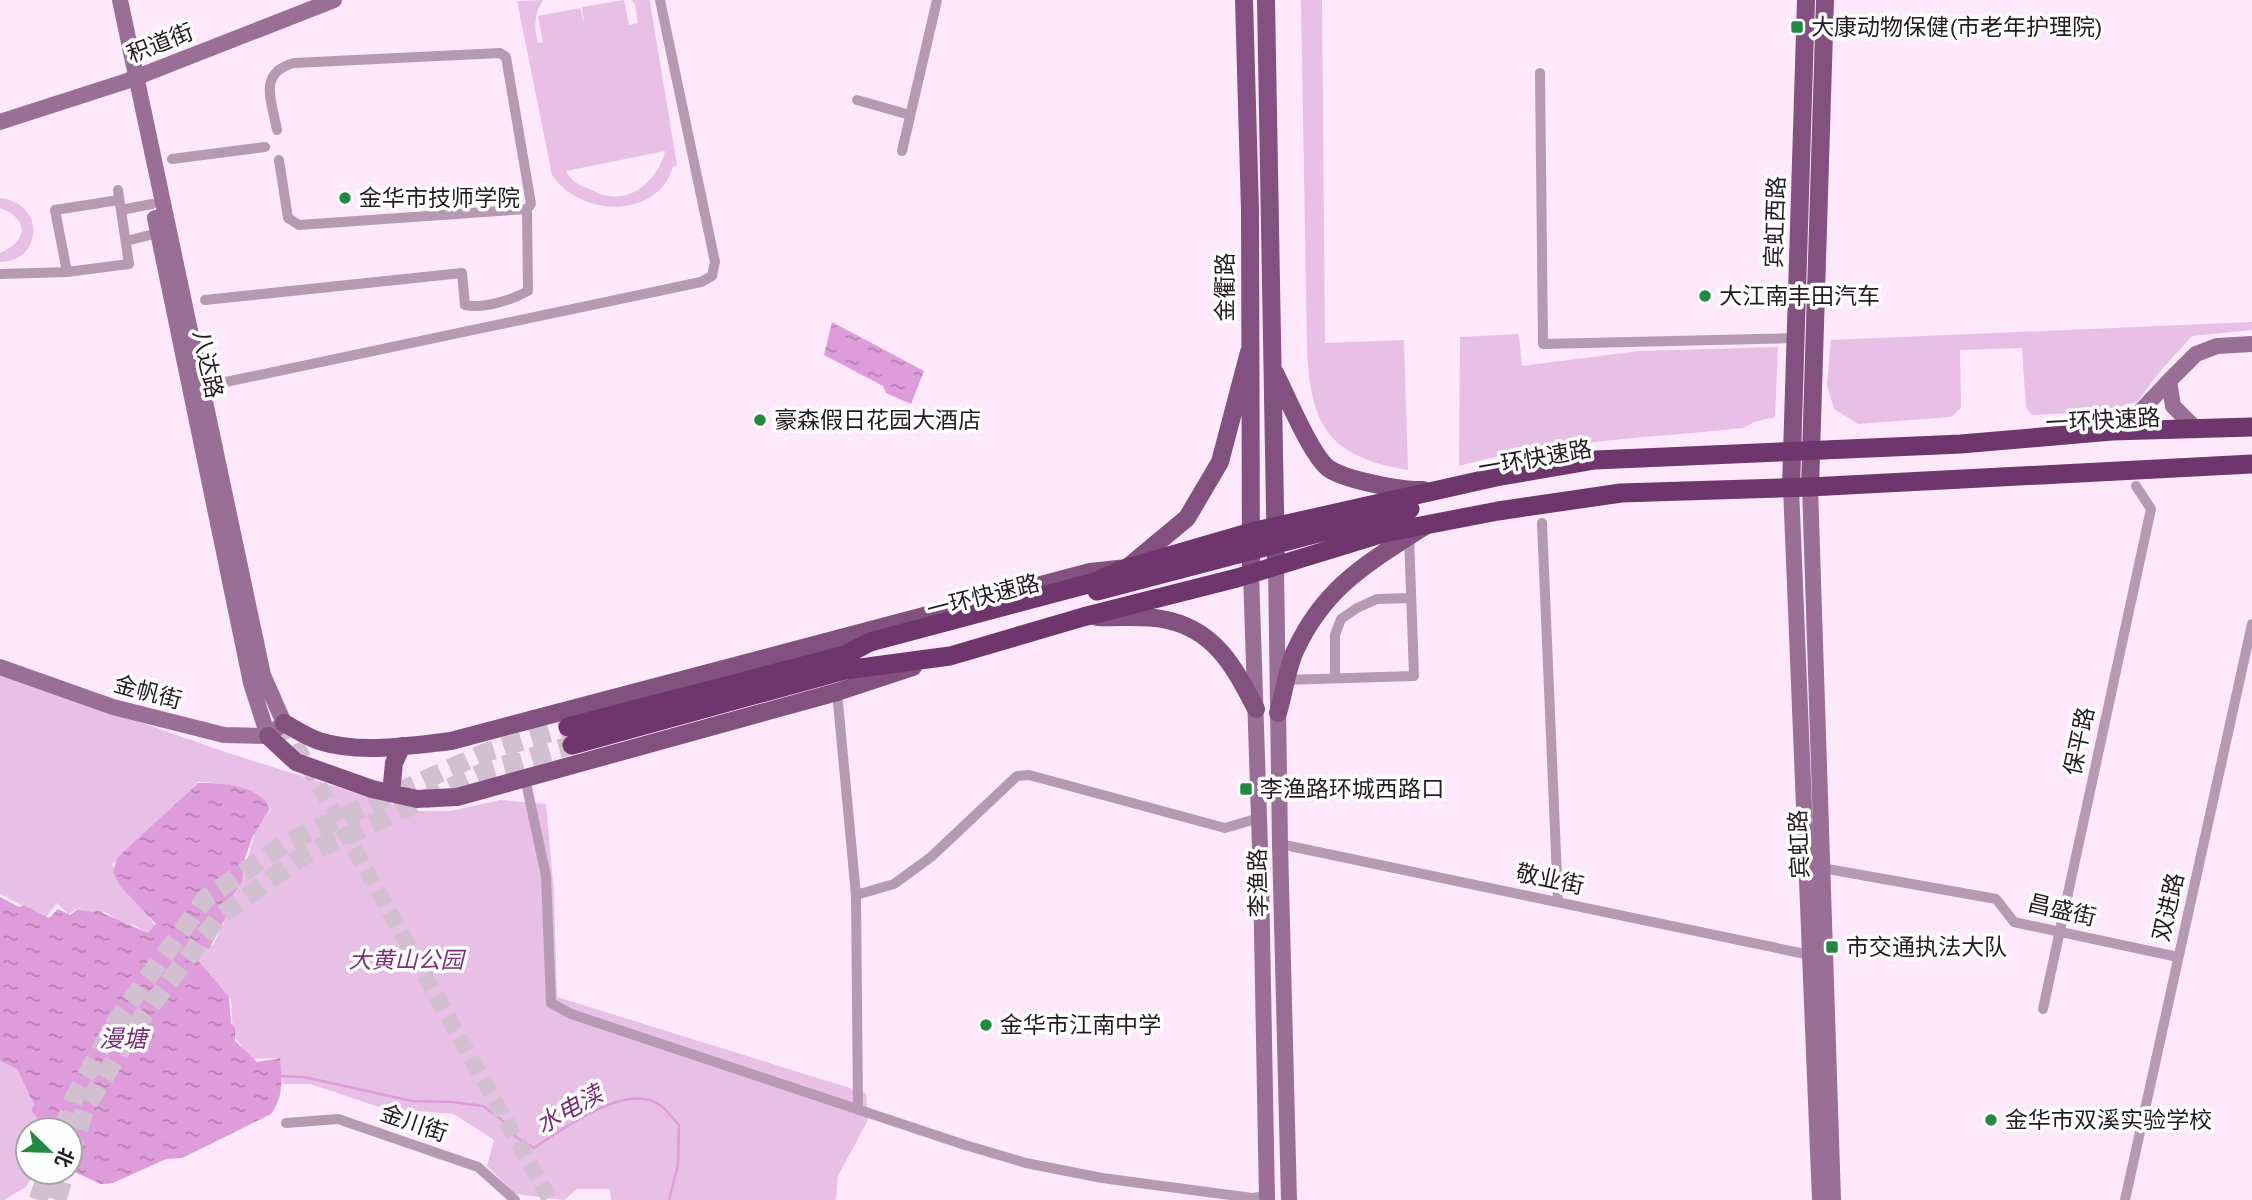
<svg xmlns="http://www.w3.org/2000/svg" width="2252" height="1200" font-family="'Crimson Pro','Noto Sans SC',serif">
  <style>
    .green { fill: #e8bfe5; fill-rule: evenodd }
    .water { fill: url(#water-ripples) }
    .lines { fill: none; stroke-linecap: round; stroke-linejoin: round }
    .stream { stroke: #de9dda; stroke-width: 2.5 }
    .secondary-tunnel { stroke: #d2c0d0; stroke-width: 16; stroke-dasharray: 16 8; stroke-linecap: butt }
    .highway-tunnel { stroke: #d2c0d0; stroke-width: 19; stroke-dasharray: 19 10; stroke-linecap: butt }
    .street { stroke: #b69ab4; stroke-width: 10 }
    .secondary { stroke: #996f96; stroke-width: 16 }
    .primary { stroke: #835180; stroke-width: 18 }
    .highway { stroke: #6f366d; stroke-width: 19 }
    .poi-dot { fill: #218a40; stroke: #fefefe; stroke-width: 2.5 }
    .labels { text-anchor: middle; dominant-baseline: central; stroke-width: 7; stroke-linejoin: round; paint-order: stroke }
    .poi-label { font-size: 23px; fill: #231c22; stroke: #fefefe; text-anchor: start }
    .street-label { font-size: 23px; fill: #231c22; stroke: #fefefe }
    .park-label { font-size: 23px; font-style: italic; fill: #7b3079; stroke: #fefefe }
    .water-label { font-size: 24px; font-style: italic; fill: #782d75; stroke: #fefefe }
  </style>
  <defs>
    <pattern id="water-ripples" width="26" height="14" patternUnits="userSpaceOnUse" patternTransform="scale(1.75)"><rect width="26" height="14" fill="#de9dda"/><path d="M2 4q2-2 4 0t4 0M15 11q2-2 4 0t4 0" fill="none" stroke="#b47fb0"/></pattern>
  </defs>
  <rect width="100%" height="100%" fill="#fee9fc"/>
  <!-- green -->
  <path class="green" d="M543 0C534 14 534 27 538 43L543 42 538 16 580 8 584 23 582 7 624 0 629 25 638 23 635 4 631 0H649L650 2 677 165 673 167C657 220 580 217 552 175L517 1ZM665 151C660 175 636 201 609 196 601 195 594 191 587 188 577 184 571 181 566 171Z
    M1301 0H1322L1325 343 1404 340 1408 470C1329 457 1310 426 1307 348Z
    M0 198C48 204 41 262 0 262V253C28 241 30 219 0 208Z
    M2252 322V330L2192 336 2161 370 2137 402 2107 411 2032 415 2026 407 2022 348 1960 350 1961 408 1951 417 1858 424 1834 409 1827 386 1831 340Z
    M1519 334 1522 366 1639 351 1778 347 1775 417 1754 422 1743 428C1650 438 1548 441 1459 466L1460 337Z
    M0 673 228 753 413 811H451L500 800 546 804 554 892 557 997 866 1093 868 1120 838 1176 836 1200H611L610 1189H577L564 1200 515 1194 487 1166 494 1140 454 1114 382 1108 310 1084H283L278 1058 250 1059 233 1034 231 1000 194 958 202 945H213L223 925 231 898 240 886 255 832 271 809C250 784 229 784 198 782L112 865 156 927 149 935 136 926 121 922 105 912 89 913 79 908 68 914 57 903 46 917 0 894Z
    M0 1061 17 1069 34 1105 31 1110 46 1130H28V1172H35L26 1187 4 1200H0Z"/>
  <!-- water -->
  <path class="water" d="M832 322 924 371 911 404 886 393 883 386 824 355Z
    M198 783C222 783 259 784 270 809L253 836 245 858 242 882 229 901 225 919 209 949 203 946 195 957 229 997 231 1023 235 1028V1041L257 1062 280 1058C282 1080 284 1096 271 1114L182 1158 166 1159 113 1183 101 1184 70 1170V1130H46L31 1110 34 1105 17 1069 0 1061V897L19 907 23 905 49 918 58 909 70 915 78 909 91 912 98 911 148 933 156 924 120 886 113 872 117 858Z"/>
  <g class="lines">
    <!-- stream -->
    <path class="stream" d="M278 1076 304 1077 412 1101 452 1102 483 1106 502 1120 516 1137 534 1148C563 1129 626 1081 660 1105 667 1110 673 1119 679 1125L678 1165 669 1200"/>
    <!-- secondary-tunnel -->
    <path class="secondary-tunnel" d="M284 723 550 1200"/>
    <!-- highway-tunnel -->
    <path class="highway-tunnel" d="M63 1130 74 1098 117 1020 206 898 286 843 484 753 568 727
      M70 1157 85 1108 140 1020 218 918 299 858 488 770 572 745
      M38 1200 48 1172
      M57 1200 65 1172"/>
    <!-- street -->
    <path class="street" d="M1540 73 1543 344 1796 338
      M857 100 910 115
      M277 130C272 101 257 73 294 63L500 53 506 57 531 204 527 209 299 225 288 218 279 160
      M902 151 937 0
      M172 159 265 147
      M121 210 152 204
      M126 241 158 233
      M67 272 55 210 119 200
      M0 274 67 272 129 264 118 190
      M205 300 462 273 465 305C483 309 512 300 528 291L527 209
      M202 387 701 282 712 276 715 262 660 0
      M1542 523 1558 902
      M1335 678V635L1341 619 1357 608 1377 599 1411 598
      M1284 680 1414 676 1409 536
      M837 692 856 895 858 1110
      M525 778 546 876 551 1003 571 1014 965 1145 1026 1163 1102 1178 1252 1198 1267 1196
      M1280 844 1810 955
      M1822 868 1996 899 2014 922 2178 957
      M856 895 894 884 931 857 1017 776 1029 775 1225 828 1259 818
      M2043 1009 2151 509 2136 486
      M286 1123 338 1119 478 1167 515 1200
      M2125 1200 2252 624"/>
    <!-- secondary -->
    <path class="secondary" d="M0 122 127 81 334 0
      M155 218 251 683 268 736
      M2169 381 2196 354 2217 346 2252 344
      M2112 431 2136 416 2169 381 2173 406 2195 428
      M1791 487 1820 1200
      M1810 487 1833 1200
      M1276 565 1280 844 1289 1200
      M1251 573 1261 879 1267 1200
      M0 667 113 707 224 735 268 736 284 723 263 675 120 0"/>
    <!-- primary -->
    <path class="primary" d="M1244 0 1250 211 1251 573
      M1266 0 1276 565
      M1275 373C1286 394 1311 455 1328 468 1344 480 1403 491 1423 490
      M1791 487 1806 0
      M1810 487 1825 0
      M1097 617C1118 618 1142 615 1162 619 1214 628 1234 666 1256 709
      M1278 713C1284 693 1287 669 1295 651 1325 586 1368 563 1425 526
      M284 723C295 729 307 737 319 741 360 754 408 746 451 741L1090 572 1127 568 1187 518 1220 462 1249 352
      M268 736 296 762 372 789 417 799 457 797 837 692 913 667
      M391 793 394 763 402 746"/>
    <!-- highway -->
    <path class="highway" d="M1097 591 1410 509
      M568 727 845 655 870 642 1092 583 1127 568 1251 532 1496 477 1595 460 1961 444 2112 431 2252 427
      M572 745 845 670 950 656 1083 617 1237 578 1384 533 1498 511 1621 493 1810 487 2252 464"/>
  </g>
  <!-- markers -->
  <g class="poi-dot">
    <rect x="1790" y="20" width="14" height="14" rx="3.5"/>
    <circle cx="345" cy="198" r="7"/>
    <circle cx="1705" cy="296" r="7"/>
    <circle cx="760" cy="420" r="7"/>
    <rect x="1239" y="782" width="14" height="14" rx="3.5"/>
    <rect x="1825" y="940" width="14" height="14" rx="3.5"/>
    <circle cx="986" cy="1025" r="7"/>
    <circle cx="1991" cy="1120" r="7"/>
  </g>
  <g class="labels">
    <!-- poi labels -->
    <g class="poi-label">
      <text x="1811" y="27">大康动物保健(市老年护理院)</text>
      <text x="359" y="198">金华市技师学院</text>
      <text x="1719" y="296">大江南丰田汽车</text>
      <text x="774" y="420">豪森假日花园大酒店</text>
      <text x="1260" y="789">李渔路环城西路口</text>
      <text x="1846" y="947">市交通执法大队</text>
      <text x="1000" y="1025">金华市江南中学</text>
      <text x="2005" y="1120">金华市双溪实验学校</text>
    </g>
    <!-- street labels -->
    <g class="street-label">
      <text transform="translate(160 43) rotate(-21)">积道街</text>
      <text transform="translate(1775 222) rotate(-88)">宾虹西路</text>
      <text transform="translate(1225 287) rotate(-90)">金衢路</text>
      <text transform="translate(208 364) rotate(78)">八达路</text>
      <text transform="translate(2103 420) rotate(-3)">一环快速路</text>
      <text transform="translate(1535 458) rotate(-10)">一环快速路</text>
      <text transform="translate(983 596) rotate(-14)">一环快速路</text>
      <text transform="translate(148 692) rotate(15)">金帆街</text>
      <text transform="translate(2079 741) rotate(-78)">保平路</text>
      <text transform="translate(1799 844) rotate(-92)">宾虹路</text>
      <text transform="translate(1550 879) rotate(12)">敬业街</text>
      <text transform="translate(1258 883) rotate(-91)">李渔路</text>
      <text transform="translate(2168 907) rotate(-77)">双进路</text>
      <text transform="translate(2062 910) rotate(13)">昌盛街</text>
      <text transform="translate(414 1123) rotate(19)">金川街</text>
    </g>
    <!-- park labels -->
    <g class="park-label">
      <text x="406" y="960">大黄山公园</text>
    </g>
    <!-- water labels -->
    <g class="water-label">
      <text x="123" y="1038">漫塘</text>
      <text transform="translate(569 1109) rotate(-29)">水电渎</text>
    </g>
  </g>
  <!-- north arrow -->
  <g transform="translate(49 1151) rotate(113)"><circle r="33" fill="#fefefe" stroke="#a6a4a6" stroke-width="2"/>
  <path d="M0-5L12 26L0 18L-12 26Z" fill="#218a40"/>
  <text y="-10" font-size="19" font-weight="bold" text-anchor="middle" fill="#231c22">北</text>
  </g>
</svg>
